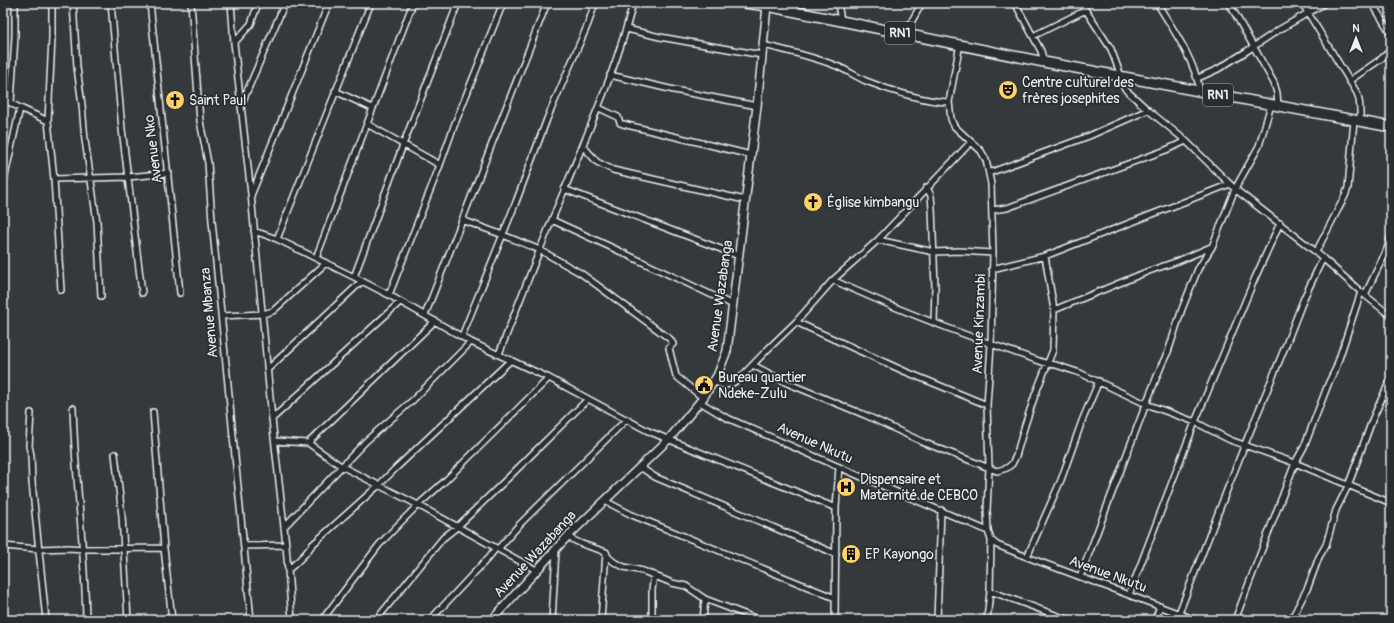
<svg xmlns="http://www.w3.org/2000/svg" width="1394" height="623" font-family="Pangolin,sans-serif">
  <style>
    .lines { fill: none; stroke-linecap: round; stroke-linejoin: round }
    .street-casing { stroke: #e8f1f8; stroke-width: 8 }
    .secondary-casing { stroke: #e8f1f8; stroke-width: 10 }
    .highway-casing { stroke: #e8f1f8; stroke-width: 12 }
    .street { stroke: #2a2d2e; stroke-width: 5 }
    .secondary { stroke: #2a2d2e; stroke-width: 7 }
    .highway { stroke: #2a2d2e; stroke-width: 9 }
    .labels { text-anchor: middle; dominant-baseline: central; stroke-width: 3.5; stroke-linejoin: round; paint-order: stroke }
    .shield { fill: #2a2d2e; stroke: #afb6bb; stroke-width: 1 }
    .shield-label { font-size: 13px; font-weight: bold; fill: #e8f1f8 }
    .poi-label { font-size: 14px; fill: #e8f1f8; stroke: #2a2d2e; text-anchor: start }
    .street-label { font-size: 14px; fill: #e8f1f8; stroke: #2a2d2e }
  </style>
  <rect width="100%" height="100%" fill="#34393c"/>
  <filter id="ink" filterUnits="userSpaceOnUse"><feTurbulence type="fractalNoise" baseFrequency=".025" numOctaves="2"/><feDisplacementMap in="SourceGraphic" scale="8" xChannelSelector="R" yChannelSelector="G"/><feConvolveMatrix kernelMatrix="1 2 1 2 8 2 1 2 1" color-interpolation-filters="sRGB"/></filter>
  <g filter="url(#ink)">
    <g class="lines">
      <defs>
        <path id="street" d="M52 3V38L48 121 54 179 61 290
          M73 3 77 67 82 105 85 140 97 222 101 296
          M111 3 122 129 142 293
          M150 3 180 293
          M191 3 200 121 208 163 212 221 251 620
          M231 3 234 43 251 194 272 419 286 545 292 620
          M838 3 841 21
          M1015 3 1041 51 1044 62
          M1081 3 1111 49 1121 76
          M1157 3C1174 31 1194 59 1200 91
          M1229 3 1274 83 1277 93 1278 106
          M1302 3 1357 93C1361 102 1360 111 1360 121
          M1372 3 1391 34
          M627 29 660 37 762 55
          M905 33 922 3
          M1033 36 1086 10
          M234 43 251 24 258 3
          M960 44 949 102 951 119 954 126 981 151 986 160 991 184 993 253 991 345 987 405 989 468 987 510 988 531 991 540 990 591 987 620
          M763 45C788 51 815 57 839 67 848 71 857 77 866 81 888 90 926 102 949 102
          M610 75 674 90 757 106
          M1116 76 1126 90 1148 110 1186 141 1235 189 1316 252 1361 292 1391 316
          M1198 78 1218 69 1247 51 1277 31 1325 3
          M1349 81 1381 59 1391 50
          M335 91 372 108
          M3 99 20 108 48 121
          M11 102 15 36V3
          M242 103 285 3
          M599 108 618 117 620 123 623 124 751 155
          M367 124 440 165
          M583 146 597 162 613 170 745 200
          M989 173 1089 136 1148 110
          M54 179 128 177 169 173
          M3 185 20 108
          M927 187 931 196 932 208 935 287 934 323
          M564 189 739 256
          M252 193 329 3
          M992 210 1007 208 1166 150 1186 141
          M462 220 503 235 540 250 582 274 670 339 673 344 669 348 676 376 703 398
          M552 220 615 249 733 305
          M254 231 277 239 354 277 389 295 471 342 549 378 648 431 836 508
          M277 239 371 3
          M878 240 934 252 959 251 993 253
          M1316 252 1345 196 1348 188 1354 120
          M316 258 413 3
          M992 269 1045 256 1230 184
          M354 277 403 145 458 3
          M833 280C903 313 975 339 1048 364L1056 365 1080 373 1146 404 1195 422 1230 440 1295 463 1391 503
          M389 295 440 165 454 126 503 3
          M1365 295 1387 249 1391 236
          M1054 310 1149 271 1178 261 1211 247
          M425 315 547 3
          M222 316 263 314 273 311 326 263
          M796 322 904 371 987 405
          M462 336 516 202 547 119 588 24 595 3
          M499 354C520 300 541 245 564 191 589 129 617 68 633 3
          M753 365 787 383 865 415 925 443 997 471 1007 468 1012 464 1016 456 1025 425 1035 395 1053 350 1054 310 1045 256
          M268 369 362 281
          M714 382 723 385 731 384 739 379 769 348 796 322 833 280 878 240 971 142
          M700 402 725 417 864 478 988 531
          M73 408C75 479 85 549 86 620
          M153 412 164 548 172 620
          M31 413 29 446 31 455 32 482 46 620
          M272 419 400 302
          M275 441 308 443 341 466 418 505 536 570
          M308 443 435 321
          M115 454 122 516 128 620
          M640 467 655 477 836 554
          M605 501 632 515 835 598
          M284 527 366 441 413 400 471 342
          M567 537 582 544 606 552 608 557 614 562 624 567 643 571 672 583 686 586 705 599 760 620
          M991 540 997 545 1027 557 1196 620
          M3 546 39 549 69 548 83 549 164 548
          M244 546 286 545
          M498 549 520 524 626 420
          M1027 557 1061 480 1082 421 1099 381
          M288 570C297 562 306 555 312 545L379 485 395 469 511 360
          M1080 577 1146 404 1162 364 1168 352 1182 309 1198 269 1212 247 1235 189 1259 146 1271 105
          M990 591 1069 620
          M1129 595 1195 422 1255 278 1280 223
          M1179 613 1245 444 1285 347 1304 298 1323 258
          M322 620 379 545 400 523 418 505 445 481 549 378
          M376 620 443 538 457 527 508 478 588 399
          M430 620 489 557 496 548
          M552 620 556 550
          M601 620 606 553
          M652 620V590L654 575
          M703 620 705 599
          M835 620 836 508 839 467
          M937 620 941 510
          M1155 620 1160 606
          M1235 620 1295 463 1304 447 1329 382 1336 368 1361 292
          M1291 620 1308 587 1319 557 1326 545 1336 510 1348 486 1373 418 1391 378"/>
        <path id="secondary" d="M492 620 567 537 669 439 703 398 717 376 727 351 757 106 767 6"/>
        <path id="highway" d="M744 3 767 6 1044 62 1391 127"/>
      </defs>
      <!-- street casing -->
      <use href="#street" class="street-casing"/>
      <!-- secondary casing -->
      <use href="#secondary" class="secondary-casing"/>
      <!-- highway casing -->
      <use href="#highway" class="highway-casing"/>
      <!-- street -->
      <use href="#street" class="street"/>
      <!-- secondary -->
      <use href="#secondary" class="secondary"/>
      <!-- highway -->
      <use href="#highway" class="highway"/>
    </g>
  </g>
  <!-- icons -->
  <defs>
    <symbol id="theatre-disc" viewBox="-11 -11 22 22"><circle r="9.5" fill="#ffd166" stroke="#2a2d2e"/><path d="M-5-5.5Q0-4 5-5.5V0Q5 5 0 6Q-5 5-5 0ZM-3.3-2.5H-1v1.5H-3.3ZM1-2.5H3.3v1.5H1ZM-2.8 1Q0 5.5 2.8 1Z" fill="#111"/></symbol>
    <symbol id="church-disc" viewBox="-11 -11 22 22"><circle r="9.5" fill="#ffd166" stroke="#2a2d2e"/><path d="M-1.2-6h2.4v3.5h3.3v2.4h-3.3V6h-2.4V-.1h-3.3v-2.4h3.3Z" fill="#111"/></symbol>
    <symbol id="civic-disc" viewBox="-11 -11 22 22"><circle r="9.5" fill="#ffd166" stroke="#2a2d2e"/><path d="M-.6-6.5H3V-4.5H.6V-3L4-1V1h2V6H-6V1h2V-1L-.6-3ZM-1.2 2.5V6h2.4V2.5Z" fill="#111"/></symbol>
    <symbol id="hospital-disc" viewBox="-11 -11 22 22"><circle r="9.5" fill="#ffd166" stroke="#2a2d2e"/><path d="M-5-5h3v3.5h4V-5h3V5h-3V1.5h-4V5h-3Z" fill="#111"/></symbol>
    <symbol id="building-disc" viewBox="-11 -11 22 22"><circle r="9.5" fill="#ffd166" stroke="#2a2d2e"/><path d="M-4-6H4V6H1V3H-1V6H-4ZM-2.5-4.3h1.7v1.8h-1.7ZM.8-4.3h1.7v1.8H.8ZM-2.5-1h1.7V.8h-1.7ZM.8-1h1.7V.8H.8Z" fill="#111"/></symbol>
  </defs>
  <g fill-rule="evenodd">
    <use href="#theatre-disc" x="997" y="79" width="22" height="22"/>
    <use href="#church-disc" x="164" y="89" width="22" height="22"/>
    <use href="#church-disc" x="802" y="191" width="22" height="22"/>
    <use href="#civic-disc" x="693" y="374" width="22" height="22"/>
    <use href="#hospital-disc" x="835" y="476" width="22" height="22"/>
    <use href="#building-disc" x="840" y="543" width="22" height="22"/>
  </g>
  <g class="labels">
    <!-- shield labels -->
    <g class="shield">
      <rect x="885" y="22" width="30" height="22" rx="3"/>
      <rect x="1203" y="84" width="30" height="22" rx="3"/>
    </g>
    <g class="shield-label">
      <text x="900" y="33">RN1</text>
      <text x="1218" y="95">RN1</text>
    </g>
    <!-- poi labels -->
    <g class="poi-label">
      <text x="1022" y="82">Centre culturel des<tspan x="1022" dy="16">frères josephites</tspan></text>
      <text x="189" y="100">Saint Paul</text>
      <text x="827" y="202">Église kimbangu</text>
      <text x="718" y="377">Bureau quartier<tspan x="718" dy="16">Ndeke-Zulu</tspan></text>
      <text x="860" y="479">Dispensaire et<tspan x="860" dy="16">Maternité de CEBCO</tspan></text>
      <text x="865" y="554">EP Kayongo</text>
    </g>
    <!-- street labels -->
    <g class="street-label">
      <text transform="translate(153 149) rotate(-97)">Avenue Nko</text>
      <text transform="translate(720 296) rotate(-82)">Avenue Wazabanga</text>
      <text transform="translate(209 313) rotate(-95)">Avenue Mbanza</text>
      <text transform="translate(979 324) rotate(-88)">Avenue Kinzambi</text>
      <text transform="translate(815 443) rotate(24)">Avenue Nkutu</text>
      <text transform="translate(535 554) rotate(-47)">Avenue Wazabanga</text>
      <text transform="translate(1108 574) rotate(20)">Avenue Nkutu</text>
    </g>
  </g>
  <!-- margin -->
  <rect width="1394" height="623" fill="none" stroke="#2a2d2e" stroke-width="16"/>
  <rect x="8" y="8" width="1378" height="607" fill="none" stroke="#e8f1f8" stroke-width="1.5" filter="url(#ink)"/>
  <!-- north arrow -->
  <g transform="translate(1356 38)" stroke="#2a2d2e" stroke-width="3" paint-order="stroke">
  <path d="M0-3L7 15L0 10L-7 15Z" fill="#e8f1f8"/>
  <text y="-6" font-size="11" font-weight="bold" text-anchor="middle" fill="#e8f1f8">N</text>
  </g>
</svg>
